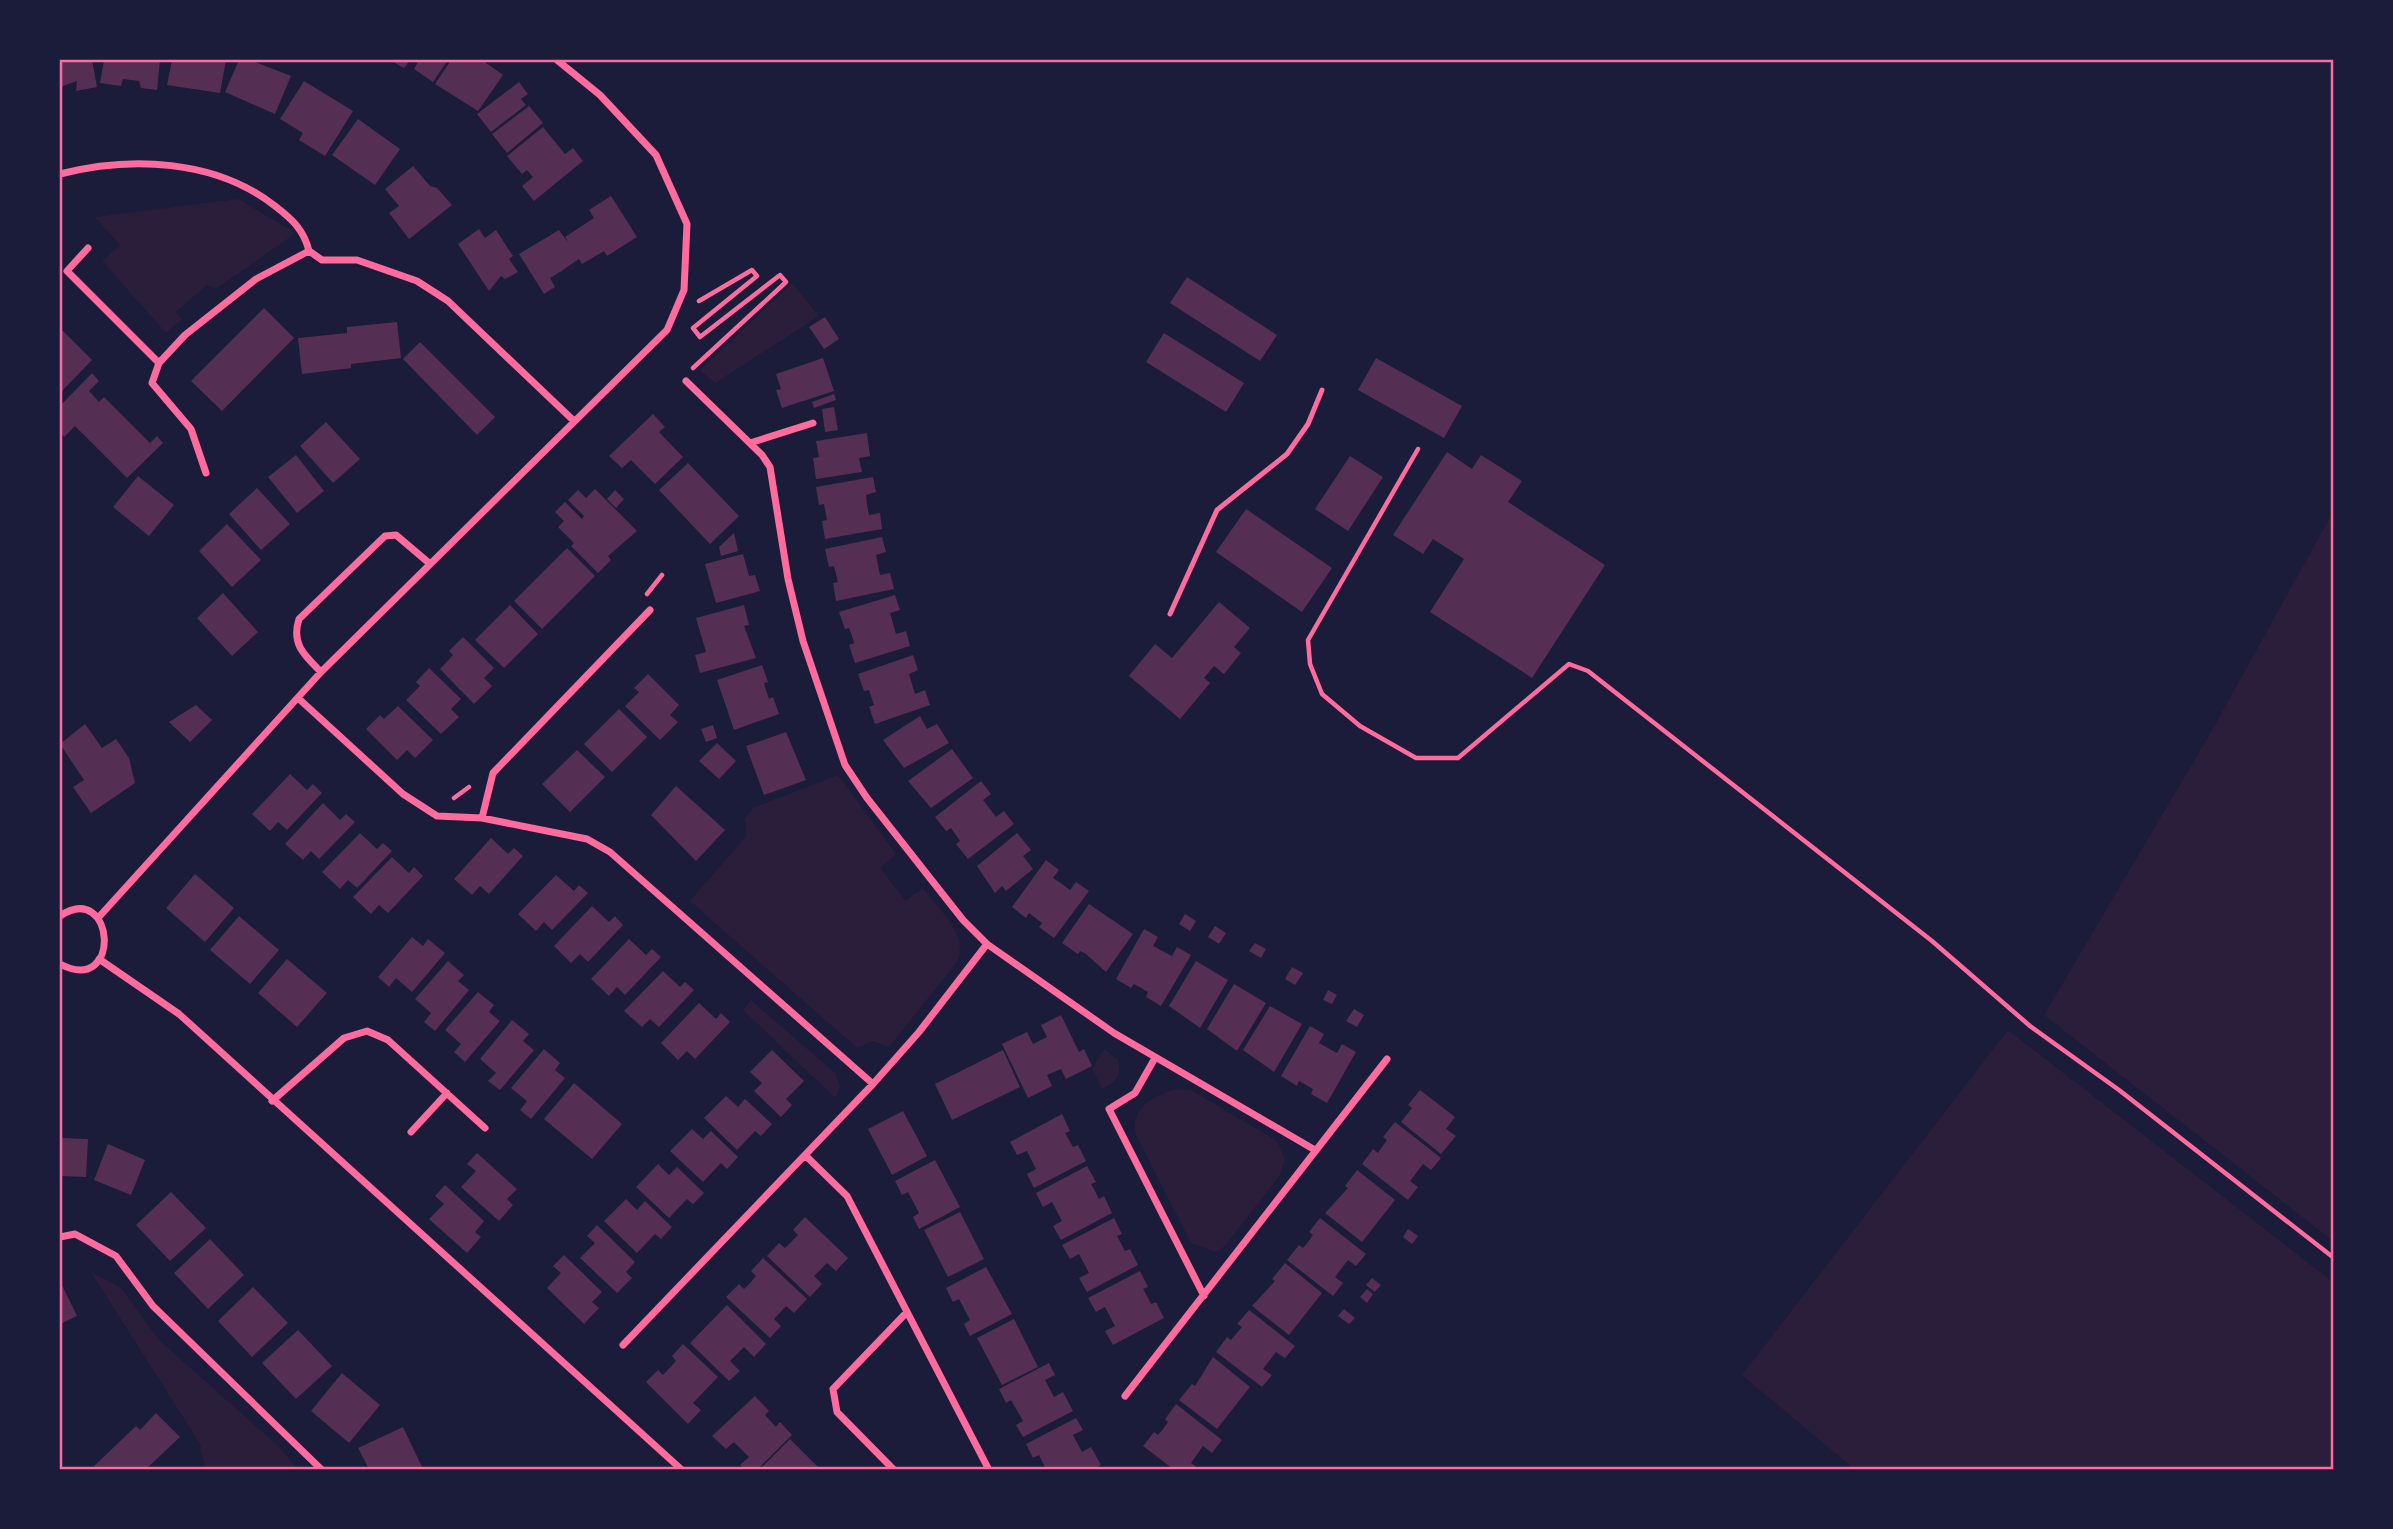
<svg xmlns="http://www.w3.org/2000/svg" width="2393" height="1529" font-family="Raleway,sans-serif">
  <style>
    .green { fill: #2a1e3b }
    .building { fill: #542f53 }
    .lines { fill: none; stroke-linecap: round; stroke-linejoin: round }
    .path { stroke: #ff6b9d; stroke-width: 4.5 }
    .service { stroke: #ff6b9d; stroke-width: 5 }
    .minor { stroke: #ff6b9d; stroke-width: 7 }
    .neatline { fill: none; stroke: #ff6b9d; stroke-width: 2.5 }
  </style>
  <rect width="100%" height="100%" fill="#1b1b3a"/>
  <!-- green -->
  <path class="green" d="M238 199 296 233 216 289 207 285 176 312 182 319 166 333 102 261 120 245 95 217Z
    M792 283 819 316 715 383 700 370Z
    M2333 512V1241L2044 1015 2211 732Z
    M838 775 896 854 880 868 906 901 923 888C937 907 970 936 957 962L889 1047 873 1041 857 1048 690 901 747 835 745 819 753 808Z
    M751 1000 835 1073 840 1087 835 1098 743 1010Z
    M2008 1030 2333 1282V1469H1854L1742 1375Z
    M1104 1049 1118 1060C1123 1076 1115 1082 1102 1089L1092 1069Z
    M1175 1089 1191 1090 1277 1141 1285 1159 1280 1175 1225 1246 1216 1252 1191 1243 1135 1133C1132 1106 1153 1097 1175 1089Z
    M91 1272 121 1288 159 1340 277 1445 298 1469H205L200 1444Z"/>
  <!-- building -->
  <path class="building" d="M60 60H92L97 87 76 91 77 81 60 87Z
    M104 60H160L157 90 141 88 139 81 123 79 121 86 100 83Z
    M172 60H226L220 93 167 85Z
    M239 60H250L291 76 275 114 225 92Z
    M390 60H410L404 68Z
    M413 60H448L433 82 414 69 418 62Z
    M451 60H482L503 75 478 111 435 84Z
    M304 81 353 111 325 156 299 140 303 133 280 119Z
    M519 82 528 94 521 99 526 105 491 132 477 114Z
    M529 106 543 123 507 153 492 134Z
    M358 119 400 149 375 185 332 155Z
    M543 127 565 154 573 148 583 161 534 201 522 186 533 177 527 170 522 174 507 156Z
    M413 166 430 186 437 188 452 205 409 239 389 213 399 206 385 189Z
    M611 196 637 237 607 256 604 251 582 264 579 259 560 272 550 278 555 287 544 294 519 254 559 230 569 244 565 237 594 218 589 210Z
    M479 229 485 238 496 230 513 256 509 259 518 272 505 279 501 276 489 291 458 244Z
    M1187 277 1277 335 1260 361 1170 303Z
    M264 308 294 338 222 411 191 381Z
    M825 317 839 339 824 349 809 327Z
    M397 322 401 358 351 364V368L302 374 298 338 347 333V327Z
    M60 328 92 360 62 391 60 389Z
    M1164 333 1244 383 1226 412 1146 362Z
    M420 342 495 417 477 435 403 359Z
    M823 358 834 391 782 408 776 390 781 389 776 374Z
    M1376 358 1462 406 1444 438 1358 390Z
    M92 373 99 381 89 391 99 402 104 397 150 443 157 436 163 443 127 478 75 426 64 437 60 431V406Z
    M834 394 836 400 814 408 812 402Z
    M834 407 838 430 825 432 822 409Z
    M653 414 665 427 659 432 683 457 655 484 631 460 622 468 609 456Z
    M326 422 360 459 333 483 300 446Z
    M867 433 870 456 859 458 862 472 816 479 813 458 819 457 816 441Z
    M1447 452 1472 469 1481 455 1522 481 1508 502 1605 565 1532 678 1430 612 1464 559 1433 539 1423 554 1393 535Z
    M296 455 324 491 297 513 268 477Z
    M1350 456 1383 477 1348 531 1315 509Z
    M688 463 739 516 710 544 659 490Z
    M138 476 174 505 149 536 113 507Z
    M873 477 876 492 866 495 867 505 869 515 880 513 882 529 825 539 822 521 827 520 824 504 819 505 816 487Z
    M257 488 290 524 261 550 229 514Z
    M595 489 637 531 608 556 611 560 598 573 571 546 574 543 558 527 564 521 555 512 565 502 582 519 584 516 568 500 578 490 586 498Z
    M615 490 624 499 616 508 607 499Z
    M1246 509 1332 568 1302 612 1216 552Z
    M227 524 261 560 232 587 199 551Z
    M734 533 738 551 721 556 719 547Z
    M882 537 886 552 876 555 880 575 890 573 894 589 836 601 833 583 838 582 834 566 829 567 825 549Z
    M567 548 595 576 542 629 514 601Z
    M743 554 749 576 755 575 760 591 716 603 705 564Z
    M223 593 258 632 232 656 197 618Z
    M895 595 900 610 890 613 896 634 906 631 910 646 855 663 849 645 854 643 852 636 849 628 845 629 839 612Z
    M1219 602 1250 628 1234 647 1241 653 1224 674 1214 666 1204 678 1210 683 1180 719 1129 676 1155 644 1172 658Z
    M510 605 538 634 504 668 475 640Z
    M744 605 749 625 744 626 756 658 700 673 695 655 706 652 696 618Z
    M463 637 494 668 484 678 492 686 474 704 440 669 453 655 449 651Z
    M913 655 918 670 909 674 915 694 925 690 930 705 875 724 869 707 874 705 869 690 864 691 858 674Z
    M762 665 768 682 764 683 766 690 769 699 773 697 779 714 734 730 717 680Z
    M429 668 461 699 451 709 459 717 441 734 406 700 420 686 416 682Z
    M648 674 679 705 670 715 678 722 660 740 625 706 639 692 634 688Z
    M196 705 212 720 190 742 169 722Z
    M398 706 433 740 415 758 407 750 397 760 366 729 380 715 384 719Z
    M619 709 647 737 612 772 584 744Z
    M920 716 927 729 937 724 949 743 904 768 883 740Z
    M85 724 102 748 116 739 129 758 135 783 91 813 73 787 84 780 60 744Z
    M713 725 717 738 706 742 701 729Z
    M786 732 806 780 764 795 746 746Z
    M717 743 736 761 719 779 699 761Z
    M952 749 973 778 931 808 908 781Z
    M577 750 605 777 570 812 542 784Z
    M290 774 307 790 313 784 322 793 287 830 278 822 270 831 252 814Z
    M981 781 991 794 983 800 990 809 996 817 1004 811 1014 824 968 859 956 844 960 841 951 828 946 831 935 817Z
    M676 786 725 830 696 861 651 815Z
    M323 803 340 820 346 814 355 822 319 859 311 851 303 860 285 844Z
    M360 833 377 849 383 843 392 851 357 888 348 880 340 889 322 872Z
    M1017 833 1031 850 1023 856 1033 869 1006 891 1002 886 995 893 977 866Z
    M491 838 508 854 514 848 523 856 489 894 480 886 472 895 454 879Z
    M392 857 409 873 414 867 423 876 388 913 379 905 371 914 353 897Z
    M1046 860 1059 870 1053 878 1062 884 1070 890 1076 882 1089 891 1054 938 1039 927 1042 923 1029 913 1026 918 1012 907Z
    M195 874 234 908 205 942 166 908Z
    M556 875 574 891 579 885 588 893 552 930 544 922 536 931 518 914Z
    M1089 904 1133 934 1106 972 1086 954 1080 951 1078 954 1062 943Z
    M592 906 609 922 615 916 623 925 588 962 580 954 571 963 554 946Z
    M1185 914 1196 921 1190 931 1179 924Z
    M239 916 279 950 250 984 210 950Z
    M1215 926 1226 933 1219 944 1208 937Z
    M1144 929 1158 937 1153 946 1172 956 1177 947 1191 955 1161 1006 1146 997 1148 992 1134 984 1131 988 1116 979Z
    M412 937 423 946 428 939 445 953 412 992 396 978 389 987 378 977Z
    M629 939 646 955 652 949 661 957 625 995 617 987 609 996 591 979Z
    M1255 943 1266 949 1261 958 1249 951Z
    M287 959 327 993 297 1027 258 993Z
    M448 961 464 975 458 981 469 990 435 1031 424 1022 431 1013 415 999Z
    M1196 961 1228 980 1200 1028 1169 1006Z
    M1292 967 1303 973 1295 985 1285 979Z
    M663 971 680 987 685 982 694 990 659 1027 650 1019 642 1027 624 1011Z
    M1234 984 1266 1003 1237 1051 1207 1029Z
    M1328 990 1337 995 1332 1004 1323 1000Z
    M478 992 494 1005 489 1012 500 1021 465 1062 454 1052 461 1044 445 1030Z
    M699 1003 716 1019 721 1013 730 1022 695 1059 687 1051 678 1060 661 1043Z
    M1270 1006 1302 1024 1274 1072 1243 1050Z
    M1354 1009 1364 1015 1357 1027 1346 1021Z
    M1061 1015 1079 1052 1084 1049 1092 1066 1066 1079 1061 1069 1047 1075 1052 1086 1028 1098 1002 1044 1027 1032 1033 1044 1047 1037 1041 1025Z
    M512 1020 529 1034 523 1041 534 1050 500 1090 488 1081 496 1073 480 1059Z
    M1310 1026 1324 1034 1319 1043 1337 1053 1342 1044 1356 1052 1327 1103 1311 1094 1313 1089 1299 1081 1297 1086 1281 1076Z
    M544 1049 560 1063 555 1070 565 1078 531 1119 520 1110 527 1101 511 1088Z
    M772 1050 804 1081 786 1099 792 1105 781 1117 754 1091 762 1083 750 1072Z
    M1003 1050 1020 1087 952 1120 935 1084Z
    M574 1083 622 1124 592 1159 544 1119Z
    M1420 1090 1455 1117 1446 1129 1456 1136 1441 1154 1401 1122 1412 1108 1408 1105Z
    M726 1096 738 1107 745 1099 772 1124 761 1136 755 1131 737 1150 704 1118Z
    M903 1111 927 1156 892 1175 868 1129Z
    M1062 1114 1070 1131 1065 1133 1073 1147 1078 1145 1086 1161 1034 1188 1027 1174 1036 1169 1027 1151 1017 1155 1010 1142Z
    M1395 1122 1441 1158 1431 1170 1423 1164 1410 1181 1418 1187 1408 1200 1362 1164 1373 1149 1378 1153 1382 1147 1387 1140 1383 1137Z
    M692 1129 703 1139 711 1131 738 1157 727 1169 721 1163 703 1182 670 1151Z
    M60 1138 88 1139 86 1177 60 1176Z
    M108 1144 145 1160 131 1195 94 1180Z
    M477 1153 517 1189 507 1199 513 1205 499 1221 461 1187 476 1171 467 1164Z
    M935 1160 960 1207 919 1229 913 1217 919 1213 908 1192 902 1195 895 1181Z
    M658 1164 669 1175 677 1167 704 1193 693 1204 687 1199 669 1218 636 1187Z
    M1087 1166 1096 1182 1091 1184 1095 1191 1099 1199 1104 1196 1112 1213 1061 1240 1053 1226 1062 1221 1052 1202 1043 1207 1036 1193Z
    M1357 1170 1395 1200 1362 1242 1325 1213 1348 1188 1345 1186Z
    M445 1185 484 1221 475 1232 481 1237 467 1253 429 1219 444 1204 435 1196Z
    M171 1192 206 1228 170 1261 136 1225Z
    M626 1199 637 1210 645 1201 672 1227 661 1239 655 1234 637 1253 604 1221Z
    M960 1212 984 1259 948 1277 924 1230Z
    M805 1217 848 1258 836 1271 827 1263 814 1276 822 1284 810 1297 767 1256 779 1243 785 1248 798 1235 793 1230Z
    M1114 1218 1122 1234 1117 1236 1125 1251 1130 1249 1138 1265 1087 1292 1079 1278 1089 1273 1079 1254 1070 1259 1062 1245Z
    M1320 1218 1366 1254 1356 1266 1348 1260 1335 1277 1343 1283 1333 1296 1287 1260 1299 1245 1303 1248 1308 1242 1313 1235 1309 1232Z
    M597 1225 635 1262 626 1272 632 1278 617 1293 580 1258 595 1243 587 1236Z
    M1408 1229 1418 1236 1412 1244 1403 1237Z
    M210 1239 244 1275 208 1309 174 1273Z
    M564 1255 602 1292 592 1302 599 1308 584 1324 547 1288 561 1273 553 1266Z
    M763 1258 807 1299 794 1313 786 1306 774 1319 781 1326 770 1338 726 1297 739 1284 744 1289 750 1283 756 1276 751 1271Z
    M1285 1263 1322 1293 1289 1335 1252 1306 1275 1281 1272 1279Z
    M986 1267 1012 1314 970 1336 964 1324 970 1320 959 1299 953 1302 946 1288Z
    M1140 1271 1148 1287 1143 1289 1147 1296 1151 1304 1156 1302 1164 1318 1113 1345 1105 1331 1115 1326 1105 1307 1096 1312 1088 1298Z
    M1372 1278 1381 1285 1375 1292 1366 1285Z
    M60 1281 77 1316 60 1324Z
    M253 1287 288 1323 252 1357 218 1321Z
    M1367 1289 1373 1294 1367 1303 1360 1297Z
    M727 1305 766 1344 754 1357 744 1347 730 1361 740 1371 729 1381 690 1343Z
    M1344 1309 1355 1318 1349 1324 1338 1316Z
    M1249 1310 1295 1346 1285 1358 1276 1352 1263 1369 1272 1375 1262 1387 1216 1352 1227 1337 1231 1340 1242 1327 1237 1324Z
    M1014 1319 1038 1367 1002 1385 977 1338Z
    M298 1330 332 1366 296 1399 262 1363Z
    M683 1344 718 1377 693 1403 701 1410 688 1424 646 1382 658 1370 663 1375 676 1361 672 1356Z
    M1213 1357 1250 1387 1217 1429 1179 1400 1192 1384 1195 1386Z
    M1049 1363 1055 1375 1045 1380 1054 1397 1063 1392 1073 1411 1023 1437 1016 1425 1023 1421 1011 1400 1006 1403 999 1389Z
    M342 1373 380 1405 349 1443 311 1411Z
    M755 1396 769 1411 765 1415 776 1427 780 1422 792 1435 758 1469H745L740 1465 749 1457 734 1442 726 1449 712 1436Z
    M1176 1404 1222 1440 1212 1453 1203 1446 1191 1463 1199 1469H1173L1143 1446 1154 1432 1158 1435 1163 1429 1168 1422 1165 1419Z
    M156 1413 180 1437 146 1469H97L94 1466 136 1426 140 1430Z
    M1076 1418 1083 1430 1073 1435 1082 1452 1091 1447 1101 1465 1093 1469H1046L1039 1455 1033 1458 1026 1444Z
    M403 1427 423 1469H369L358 1448Z
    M790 1439 820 1469 762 1467Z"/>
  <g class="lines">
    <!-- path -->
    <path class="path" d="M693 368 786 282 780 275 700 337 693 328 757 276 752 270 699 301
      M1418 449 1308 640 1310 664 1322 694 1360 726 1416 758H1458L1569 664 1588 671 1932 941 2030 1026 2119 1090 2334 1258
      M647 594 662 575
      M454 798 469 787"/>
    <!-- service -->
    <path class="service" d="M1170 614 1217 510 1287 454 1308 424 1322 390"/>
    <!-- minor -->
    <path class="minor" d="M60 174C130 156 215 159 275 206 292 219 304 230 309 251L322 260H357L417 281 448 301 574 421
      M88 248 67 271 159 363 185 335 256 279 309 251
      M159 363 152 383 191 429 206 473
      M686 381 762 455 770 467 788 579 803 641 845 765 867 798 963 920 987 944 919 1032 873 1084
      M750 443 813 423
      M321 672C304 655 291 644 299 619L385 536 396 535 429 563
      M298 698 403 794 437 816 482 818 587 839 610 852 873 1084 623 1345
      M482 818 493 773 650 610
      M60 916C115 879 123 997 60 964
      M98 918 321 672 667 330 684 290 687 224 656 155 600 95 557 60
      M987 944 1114 1033 1315 1150
      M99 959 179 1014 682 1470
      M1155 1058 1135 1093 1109 1109 1204 1296
      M272 1101 344 1038 367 1031 388 1040 485 1128
      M411 1132 447 1093
      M806 1156 847 1196 989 1470
      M60 1237 75 1234 116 1256 153 1306 322 1470
      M1125 1396 1387 1059
      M894 1470 837 1412 833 1389 907 1312"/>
  </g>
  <!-- border -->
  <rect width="2393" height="1529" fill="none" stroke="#1b1b3a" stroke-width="122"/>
  <rect x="61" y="61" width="2271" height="1407" class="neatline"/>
</svg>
